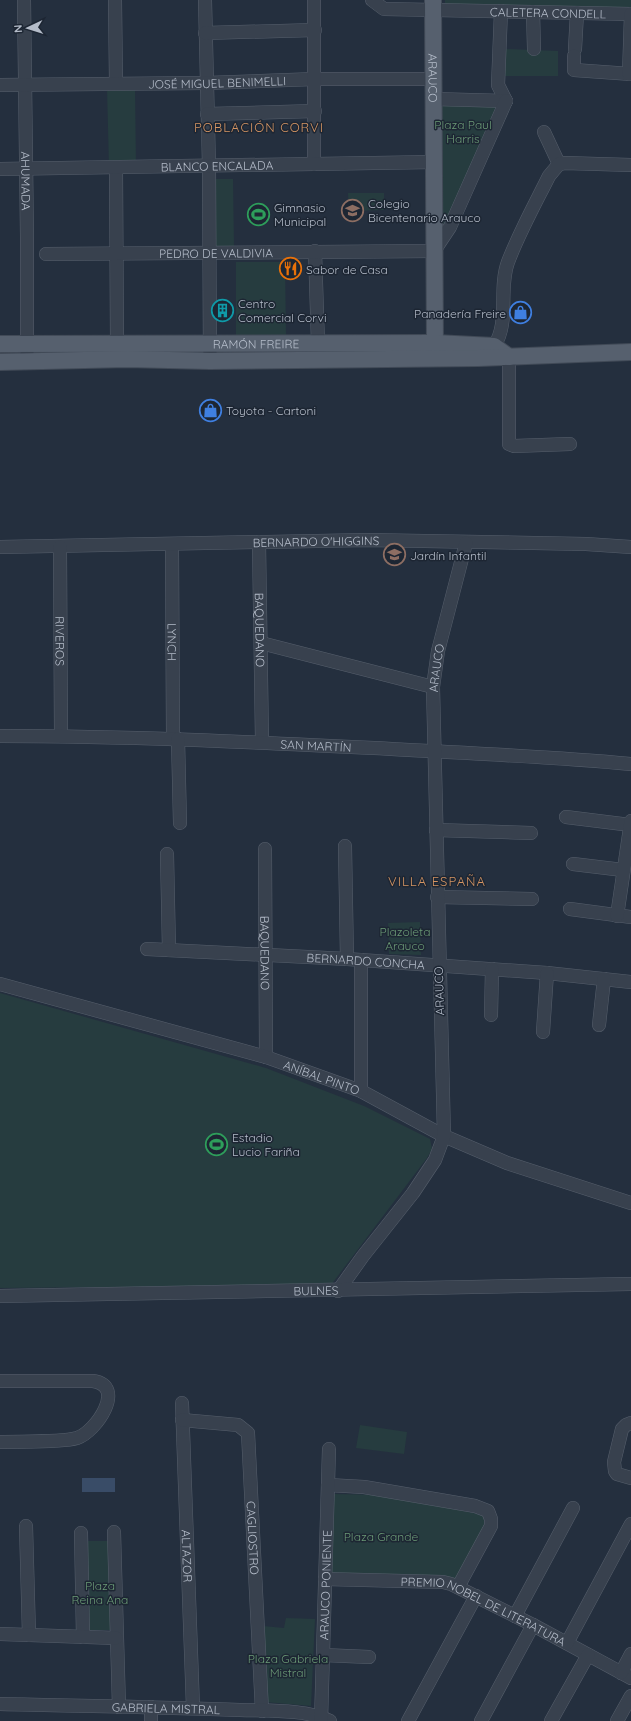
<svg xmlns="http://www.w3.org/2000/svg" width="631" height="1721" font-family="Quicksand,sans-serif">
  <style>
    .green { fill: #263c3f }
    .water { fill: #394c67 }
    .lines { fill: none; stroke-linecap: round; stroke-linejoin: round }
    .minor-casing { stroke: #565f6c; stroke-width: 14 }
    .major-casing { stroke: #414a57; stroke-width: 18 }
    .minor { stroke: #38414e; stroke-width: 13 }
    .major { stroke: #56606e; stroke-width: 16 }
    .labels { text-anchor: middle; dominant-baseline: central; stroke-width: 3; stroke-linejoin: round; paint-order: stroke }
    .street-label { font-size: 12px; fill: #b4bcc9; stroke: #1d2633 }
    .park-label { font-size: 12px; fill: #6b9a76; stroke: #1d2633 }
    .poi-label { font-size: 12px; fill: #b4bcc9; stroke: #1d2633; text-anchor: start }
    .neighbourhood-label { font-size: 13px; letter-spacing: 1px; fill: #d59563; stroke: #1d2633 }
  </style>
  <rect width="100%" height="100%" fill="#242f3e"/>
  <!-- green -->
  <path class="green" d="M445 0H631V10L445 7Z
    M505 49 558 51V76H505Z
    M135 87 136 167H109L107 88Z
    M445 104 491 105 497 108 448 230 441 231 440 109Z
    M213 179H233L234 246 214 247Z
    M348 193H384V210L349 211Z
    M236 262H285L286 336 236 337Z
    M420 922 421 955 389 954 388 923Z
    M0 993 266 1068 364 1106 430 1139 432 1149 427 1158 331 1285 0 1288Z
    M360 1425 407 1432 404 1454 356 1448Z
    M333 1494 385 1495 483 1515 488 1524 454 1583 331 1574Z
    M88 1541H111L114 1630H88Z
    M286 1618 315 1619 311 1706 265 1702 263 1626 284 1628Z"/>
  <!-- water -->
  <path class="water" d="M82 1478H115V1492H82Z"/>
  <g class="lines">
    <defs>
      <g id="minor">
        <path id="s1" d="M24 0 27 237V362"/>
        <path d="M115 0 116 83"/>
        <path d="M205 0 209 166 210 361"/>
        <path id="s2" d="M372 0 384 9 631 14"/>
        <path d="M501 11 498 85 506 101"/>
        <path d="M533 12 534 49"/>
        <path d="M205 33 315 30"/>
        <path d="M575 49 577 13"/>
        <path d="M574 56V70L631 74"/>
        <path d="M629 74 631 14"/>
        <path id="s3" d="M0 85 206 83 315 79H433"/>
        <path d="M434 99 506 101"/>
        <path d="M207 114 315 111"/>
        <path d="M544 132 559 164"/>
        <path d="M314 164V0"/>
        <path d="M116 168 117 342"/>
        <path id="s4" d="M0 169 434 162"/>
        <path d="M315 251 318 343"/>
        <path id="s5" d="M46 254 434 251 450 227 506 101"/>
        <path d="M494 346C510 323 498 289 508 262 519 233 535 204 549 176L559 164 565 163 631 165"/>
        <path d="M509 357V444L514 446 570 444"/>
        <path id="s6" d="M259 542 262 742"/>
        <path id="s7" d="M172 545 173 739"/>
        <path id="s8" d="M0 547 367 540 586 544 631 547"/>
        <path id="s9" d="M60 547 61 736"/>
        <path d="M261 643 433 687"/>
        <path id="s10" d="M0 736C125 736 250 742 374 748 460 753 546 756 631 764"/>
        <path d="M178 739 180 823"/>
        <path d="M566 817 631 825"/>
        <path d="M436 830 531 833"/>
        <path d="M345 846 347 959"/>
        <path id="s11" d="M265 849 266 1057"/>
        <path d="M167 854 169 950"/>
        <path d="M573 864 623 870"/>
        <path d="M437 897 532 899"/>
        <path d="M570 909 631 917"/>
        <path d="M617 916 631 821"/>
        <path id="s12" d="M147 949 347 959 547 973 631 982"/>
        <path id="s13" d="M0 984 266 1057 361 1091 444 1136 507 1163 631 1203"/>
        <path d="M491 1015 492 969"/>
        <path d="M599 1025 604 979"/>
        <path d="M543 1032 547 973"/>
        <path d="M361 1091V960"/>
        <path id="s14" d="M338 1291 363 1256 413 1193 435 1160 444 1136 433 687 438 651 466 543"/>
        <path id="s15" d="M0 1296 631 1284"/>
        <path d="M0 1381H93C127 1386 96 1432 77 1438 59 1443 20 1441 0 1442"/>
        <path id="s16" d="M182 1403 193 1708"/>
        <path id="s17" d="M182 1420 238 1425 248 1433 262 1711"/>
        <path d="M631 1423 626 1425 622 1429 614 1462 615 1471 617 1474 631 1478"/>
        <path d="M328 1485 364 1487 475 1506 488 1511 491 1519V1526L458 1587"/>
        <path d="M26 1526 29 1635"/>
        <path d="M114 1532 119 1707"/>
        <path d="M81 1533 83 1637"/>
        <path id="s18" d="M325 1579 443 1582 451 1584 533 1625 631 1678"/>
        <path d="M515 1616 573 1508"/>
        <path d="M0 1634 116 1638"/>
        <path d="M567 1643 631 1524"/>
        <path d="M323 1655 369 1657"/>
        <path d="M621 1673 631 1654"/>
        <path id="s19" d="M0 1704C80 1706 160 1707 240 1710 266 1711 307 1709 330 1721"/>
        <path d="M151 1721V1707"/>
        <path id="s20" d="M321 1721 329 1449"/>
        <path d="M408 1721 476 1596"/>
        <path d="M481 1721 533 1625"/>
        <path d="M551 1721 588 1655"/>
        <path d="M617 1721 631 1696"/>
      </g>
      <g id="major">
        <path id="s21" d="M433 0 435 352"/>
        <path id="s22" d="M0 344 435 343 494 346 509 357"/>
        <path d="M0 362 127 359 210 361 478 358 631 352"/>
      </g>
    </defs>
    <!-- minor casing -->
    <use href="#minor" class="minor-casing"/>
    <!-- major casing -->
    <use href="#major" class="major-casing"/>
    <!-- minor -->
    <use href="#minor" class="minor"/>
    <!-- major -->
    <use href="#major" class="major"/>
  </g>
  <!-- icons -->
  <defs>
    <symbol id="school-ring" viewBox="-11 -11 22 22"><circle r="9.5" fill="#1d2633" stroke="#8d6e63" stroke-width="1.5"/><path d="M0-5L7-2L0 1L-7-2ZM-4 1L0 2.5L4 1V4Q0 6-4 4Z" fill="#8d6e63"/></symbol>
    <symbol id="stadium-ring" viewBox="-11 -11 22 22"><circle r="9.5" fill="#1d2633" stroke="#2e9e5b" stroke-width="1.5"/><path d="M0-5a6.5 5 0 1 0 0 10a6.5 5 0 1 0 0-10ZM-3.5-1.8h7v3.6h-7Z" fill="#2e9e5b"/></symbol>
    <symbol id="restaurant-ring" viewBox="-11 -11 22 22"><circle r="9.5" fill="#1d2633" stroke="#e8710a" stroke-width="1.5"/><path d="M-5-6h1v4h1v-4h1v4h1v-4h1v5L-1.5 .5V6h-2V.5L-5-1ZM5-6V6H3V1.5H1.5Q1.5-4 5-6Z" fill="#e8710a"/></symbol>
    <symbol id="building-ring" viewBox="-11 -11 22 22"><circle r="9.5" fill="#1d2633" stroke="#0f9aa8" stroke-width="1.5"/><path d="M-4-6H4V6H1V3H-1V6H-4ZM-2.5-4.3h1.7v1.8h-1.7ZM.8-4.3h1.7v1.8H.8ZM-2.5-1h1.7V.8h-1.7ZM.8-1h1.7V.8H.8Z" fill="#0f9aa8"/></symbol>
    <symbol id="shop-ring" viewBox="-11 -11 22 22"><circle r="9.5" fill="#1d2633" stroke="#3f7fe0" stroke-width="1.5"/><path d="M-5-2.5h2.3a2.7 3.5 0 0 1 5.4 0H5L5.5 6h-11ZM-1.5-2.5h3a1.5 2.3 0 0 0-3 0Z" fill="#3f7fe0"/></symbol>
  </defs>
  <g fill-rule="evenodd">
    <use href="#school-ring" x="340" y="198" width="25" height="25"/>
    <use href="#stadium-ring" x="246" y="202" width="25" height="25"/>
    <use href="#restaurant-ring" x="278" y="256" width="25" height="25"/>
    <use href="#building-ring" x="210" y="298" width="25" height="25"/>
    <use href="#shop-ring" x="508" y="300" width="25" height="25"/>
    <use href="#shop-ring" x="198" y="398" width="25" height="25"/>
    <use href="#school-ring" x="382" y="542" width="25" height="25"/>
    <use href="#stadium-ring" x="204" y="1132" width="25" height="25"/>
  </g>
  <g class="labels">
    <!-- street labels -->
    <g class="street-label">
      <text stroke="none"><textPath href="#s2" startOffset="179">CALETERA CONDELL</textPath></text>
      <text stroke="none"><textPath href="#s21" startOffset="78">ARAUCO</textPath></text>
      <text stroke="none"><textPath href="#s3" startOffset="217">JOSÉ MIGUEL BENIMELLI</textPath></text>
      <text stroke="none"><textPath href="#s4" startOffset="217">BLANCO ENCALADA</textPath></text>
      <text stroke="none"><textPath href="#s1" startOffset="181">AHUMADA</textPath></text>
      <text stroke="none"><textPath href="#s5" startOffset="170">PEDRO DE VALDIVIA</textPath></text>
      <text stroke="none"><textPath href="#s22" startOffset="256">RAMÓN FREIRE</textPath></text>
      <text stroke="none"><textPath href="#s8" startOffset="316">BERNARDO O'HIGGINS</textPath></text>
      <text stroke="none"><textPath href="#s6" startOffset="88">BAQUEDANO</textPath></text>
      <text stroke="none"><textPath href="#s9" startOffset="94">RIVEROS</textPath></text>
      <text stroke="none"><textPath href="#s7" startOffset="97">LYNCH</textPath></text>
      <text stroke="none"><textPath href="#s14" startOffset="657">ARAUCO</textPath></text>
      <text stroke="none"><textPath href="#s10" startOffset="316">SAN MARTÍN</textPath></text>
      <text stroke="none"><textPath href="#s11" startOffset="104">BAQUEDANO</textPath></text>
      <text stroke="none"><textPath href="#s12" startOffset="219">BERNARDO CONCHA</textPath></text>
      <text transform="translate(439 991) rotate(-92)">ARAUCO</text>
      <text stroke="none"><textPath href="#s13" startOffset="335">ANÍBAL PINTO</textPath></text>
      <text stroke="none"><textPath href="#s15" startOffset="316">BULNES</textPath></text>
      <text stroke="none"><textPath href="#s17" startOffset="174">CAGLIOSTRO</textPath></text>
      <text stroke="none"><textPath href="#s16" startOffset="153">ALTAZOR</textPath></text>
      <text stroke="none"><textPath href="#s20" startOffset="136">ARAUCO PONIENTE</textPath></text>
      <text stroke="none"><textPath href="#s18" startOffset="165">PREMIO NOBEL DE LITERATURA</textPath></text>
      <text stroke="none"><textPath href="#s19" startOffset="166">GABRIELA MISTRAL</textPath></text>
    </g>
    <!-- park labels -->
    <g class="park-label">
      <text x="463" y="124">Plaza Paul<tspan x="463" dy="14">Harris</tspan></text>
      <text x="405" y="931">Plazoleta<tspan x="405" dy="14">Arauco</tspan></text>
      <text x="381" y="1536">Plaza Grande</text>
      <text x="100" y="1585">Plaza<tspan x="100" dy="14">Reina Ana</tspan></text>
      <text x="288" y="1658">Plaza Gabriela<tspan x="288" dy="14">Mistral</tspan></text>
    </g>
    <!-- poi labels -->
    <g class="poi-label">
      <text x="368" y="203">Colegio<tspan x="368" dy="14">Bicentenario Arauco</tspan></text>
      <text x="274" y="207">Gimnasio<tspan x="274" dy="14">Municipal</tspan></text>
      <text x="306" y="269">Sabor de Casa</text>
      <text x="238" y="303">Centro<tspan x="238" dy="14">Comercial Corvi</tspan></text>
      <text x="506" y="313" text-anchor="end">Panadería Freire</text>
      <text x="226" y="410">Toyota - Cartoni</text>
      <text x="410" y="555">Jardín Infantil</text>
      <text x="232" y="1137">Estadio<tspan x="232" dy="14">Lucio Fariña</tspan></text>
    </g>
    <!-- neighbourhood labels -->
    <g class="neighbourhood-label">
      <text x="259" y="127">POBLACIÓN CORVI</text>
      <text x="437" y="881">VILLA ESPAÑA</text>
    </g>
  </g>
  <!-- north arrow -->
  <g transform="translate(28 28) rotate(266)" stroke="#1d2633" stroke-width="3" paint-order="stroke">
  <path d="M0-3L7 15L0 10L-7 15Z" fill="#b4bcc9"/>
  <text y="-6" font-size="11" font-weight="bold" text-anchor="middle" fill="#b4bcc9">N</text>
  </g>
</svg>
